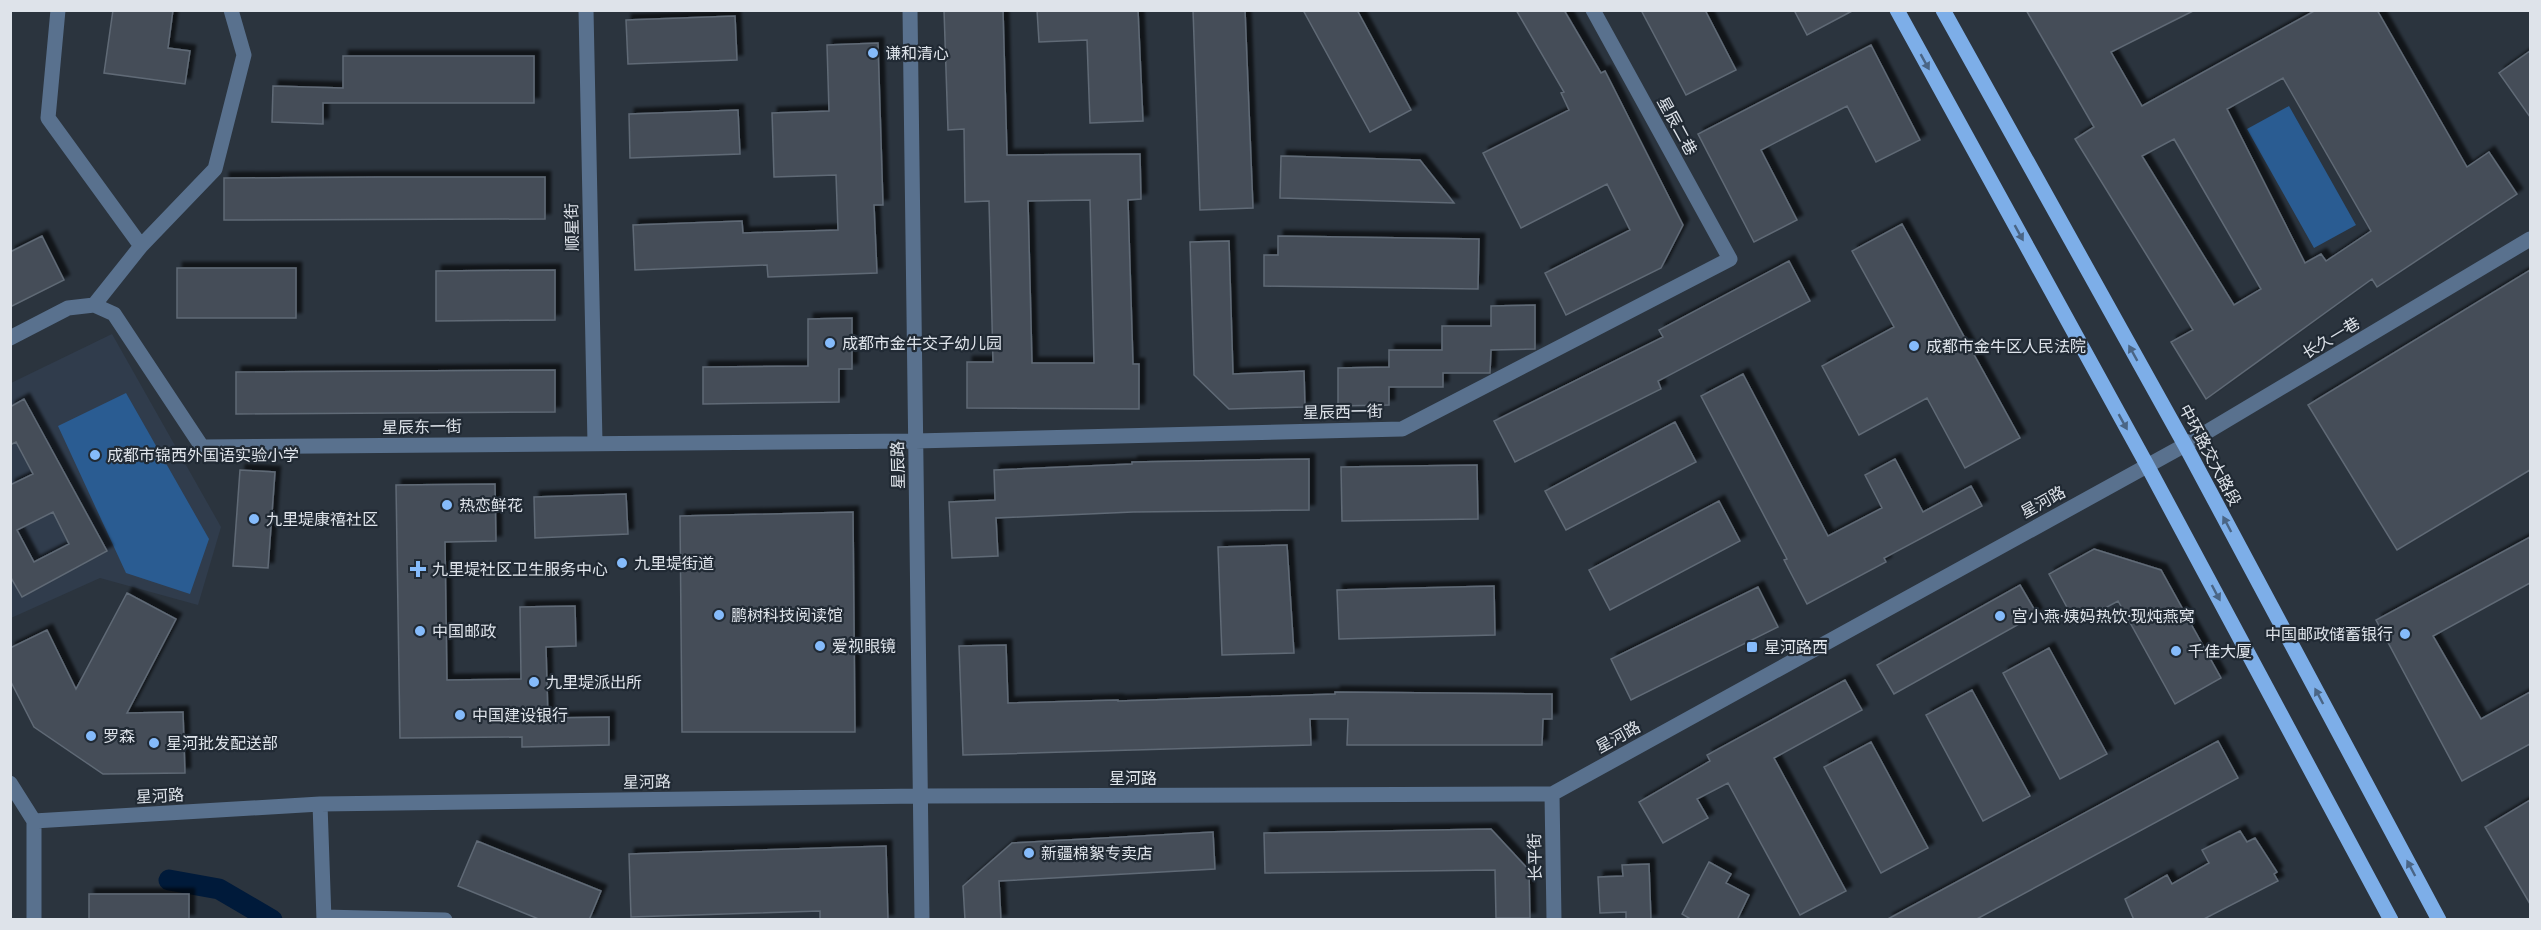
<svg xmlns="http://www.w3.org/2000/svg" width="2541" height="930" font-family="Poppins,'Noto Sans SC',sans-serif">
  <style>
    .built { fill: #303c4c }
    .green { fill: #2a5c92 }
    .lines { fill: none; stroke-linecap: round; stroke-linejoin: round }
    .canal { stroke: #001a3a; stroke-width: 21 }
    .building { fill: #454e59; stroke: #606a76; stroke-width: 1.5; fill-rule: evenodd; filter: url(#shadow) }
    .minor { stroke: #59718e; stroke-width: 15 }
    .major { stroke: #7daee8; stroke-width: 15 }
    .oneway { fill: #4a6585 }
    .poi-dot { fill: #85bbfb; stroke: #212a34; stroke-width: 2 }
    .labels { text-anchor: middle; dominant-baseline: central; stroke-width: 4.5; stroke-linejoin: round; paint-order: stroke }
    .poi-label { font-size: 16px; fill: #dee3ea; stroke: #212a34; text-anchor: start }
    .street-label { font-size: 16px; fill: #dee3ea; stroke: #212a34 }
  </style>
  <defs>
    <filter id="shadow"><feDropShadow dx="5.5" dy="-5.5" stdDeviation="1.5" flood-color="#0009"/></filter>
  </defs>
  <rect width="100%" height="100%" fill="#2b343e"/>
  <!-- built -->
  <path class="built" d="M112 334 221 527 198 605 100 578 11 618V383Z"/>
  <!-- green -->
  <path class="green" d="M2289 106 2356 225 2314 248 2247 129Z
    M126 393 209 539 190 594 126 573 58 426Z"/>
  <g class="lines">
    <!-- canal -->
    <path class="canal" d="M169 880 219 889 272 920"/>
  </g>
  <!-- building -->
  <path class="building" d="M113 10H173L168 48 190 51 185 84 104 73Z
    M944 10H1003L1007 155 1140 154 1141 199 1128 200 1133 364H1139V409L967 408V362H993L989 201 965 202 964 129 948 130ZM1090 200 1094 363H1032L1028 201Z
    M1037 10H1138L1143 121 1090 123 1087 40 1039 42Z
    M1193 10H1245L1253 208 1200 210Z
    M1303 10H1357L1411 110 1370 132Z
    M1516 10H1564L1601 73 1605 71 1683 225 1661 268 1566 315 1545 273 1630 230 1607 184 1521 228 1483 153 1569 110 1561 93 1564 92Z
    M1641 10H1705L1736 70 1686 95Z
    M1794 10H1854L1807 35Z
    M2026 10H2195L2111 52 2142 106 2316 10H2377L2467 167 2489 152 2517 194 2377 287 2372 279 2206 399 2171 342 2193 330 2075 139 2094 127ZM2283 78 2371 231 2326 261 2321 254 2305 263 2227 109ZM2174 139 2261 289 2234 305 2142 156Z
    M735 16 737 60 628 64 626 20Z
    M878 43 883 205H874L877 273 768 277 767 265 635 270 633 225 742 221 743 233 838 230 836 175 774 177 772 113 829 111 827 45Z
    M1871 45 1920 140 1876 162 1847 106 1761 150 1797 220 1754 242 1698 134Z
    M2530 51V117L2499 73Z
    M343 56H534V103H323V124L272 122 273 86 343 88Z
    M738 110 740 154 630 158 629 114Z
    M1281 156 1420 160 1454 203 1280 198Z
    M378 177H545V219L224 220V178Z
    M1902 224 2020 438 1965 468 1927 398 1859 435 1822 366 1894 327 1852 251Z
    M42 236 64 280 10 307V252Z
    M1278 236 1479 239 1478 289 1264 286V255H1278Z
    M1229 241 1233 374 1304 371 1305 407 1229 409 1194 375 1190 242Z
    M1789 261 1810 301 1658 381 1661 389 1515 462 1494 421 1663 337 1659 330Z
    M177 268H296V318H177Z
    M555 270V320L436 321V271Z
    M2530 270V470L2397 550 2308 405Z
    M1535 305V349L1491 350 1490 373H1443V387H1389V405L1338 406V368L1389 367V350H1442V326H1491V306Z
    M852 318V369H839V402L703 404V367L808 366V319Z
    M555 370V412L236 414V372Z
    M1743 374 1828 536 1882 508 1865 475 1895 459 1923 512 1971 486 1982 506 1884 558 1886 562 1807 604 1784 560 1787 559 1701 396Z
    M24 399 107 551 22 597 10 576V485L33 474 16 442 10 445V407ZM53 512 69 544 34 562 17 530Z
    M1675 422 1696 462 1566 530 1545 491Z
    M1309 459V510L1133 512 996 518 998 556 952 558 949 502 995 500 994 470 1132 464V462Z
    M1477 465 1478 519 1342 521 1341 467Z
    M240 470 275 472 268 568 233 566Z
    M495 484 496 541 445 542 447 680 521 679 520 607 575 606 576 646 546 647 548 718 609 717V745L522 747V737L400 738 396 485Z
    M626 494 628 534 535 538 534 497Z
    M1719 501 1740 541 1610 610 1589 570Z
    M853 512 855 732H682L680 516Z
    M2530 537V583L2433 636 2481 719 2530 692V744L2462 781 2376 620Z
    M1287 545 1294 653 1222 655 1218 547Z
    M2094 549 2161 570 2221 678 2175 704 2118 601 2076 624 2049 574Z
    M2020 585 2037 614 1894 694 1877 665Z
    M1494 586 1495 635 1339 639 1337 590Z
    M1758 587 1778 627 1631 700 1611 659Z
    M127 593 176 619 127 713 183 712 185 773 103 774 34 727 10 680V648L47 630 76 689Z
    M1006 645 1008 703 1118 700V701L1335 694V692L1552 694V719H1543L1542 745H1347L1348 719H1310L1311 745 963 755 959 646Z
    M2049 648 2107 754 2060 779 2003 673Z
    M1845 680 1862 710 1774 758 1846 891 1800 915 1728 783 1697 799 1708 818 1663 843 1639 802 1710 761 1707 755Z
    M1972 690 2030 796 1983 821 1926 715Z
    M2218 741 2238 778 1975 920H1886Z
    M1871 742 1928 848 1881 873 1824 767Z
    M2530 800V904L2485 827Z
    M1491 829 1529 870 1530 918H1496L1495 870 1265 873 1264 833Z
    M2240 831 2247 842 2255 838 2277 872 2274 874 2278 881 2202 920H2134L2125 899 2167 875 2172 884 2209 863 2202 850Z
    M1213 832 1215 869 999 881 1001 920H965L963 886 1012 843Z
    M477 841 601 891 589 920H541L458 886Z
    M886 846 888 920H820V911L631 917 629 854Z
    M1709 862 1731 874 1726 883 1749 895 1737 920H1692L1682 914Z
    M1649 864 1651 920H1626V912L1600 913 1598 877 1623 876 1622 865Z
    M89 894H189V920H89Z"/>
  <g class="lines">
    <!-- minor -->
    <path class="minor" d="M58 10 48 118 141 246
      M586 10 595 443
      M910 10 922 920
      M94 305 141 246 215 169 244 55 231 10
      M10 338 68 308 94 305 114 314 202 447 915 441 1402 429 1730 259 1593 10
      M10 783 34 821V920
      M1552 794 1554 920
      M320 804 324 920
      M34 821 320 804 921 796 1552 794 2185 445 2530 239
      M324 917 445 920"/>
    <!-- major -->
    <path class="major" d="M1897 10 2147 465 2391 920
      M1943 10 2185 445 2439 920"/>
  </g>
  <!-- one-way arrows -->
  <defs><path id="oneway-solid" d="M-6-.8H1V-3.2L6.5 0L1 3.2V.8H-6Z" transform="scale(1.5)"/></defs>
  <g class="oneway">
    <use href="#oneway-solid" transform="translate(1925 62) rotate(61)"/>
    <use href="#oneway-solid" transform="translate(2019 233) rotate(61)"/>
    <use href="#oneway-solid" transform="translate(2133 353) rotate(-119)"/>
    <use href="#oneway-solid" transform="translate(2123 422) rotate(61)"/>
    <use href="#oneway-solid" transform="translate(2227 524) rotate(-118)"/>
    <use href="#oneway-solid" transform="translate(2216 593) rotate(62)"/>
    <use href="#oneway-solid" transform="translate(2319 696) rotate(-118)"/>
    <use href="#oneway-solid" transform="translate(2411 868) rotate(-118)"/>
  </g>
  <!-- markers -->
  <g class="poi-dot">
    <circle cx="873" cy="53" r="6"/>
    <circle cx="830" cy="343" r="6"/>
    <circle cx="1914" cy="346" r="6"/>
    <circle cx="95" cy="455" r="6"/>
    <circle cx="447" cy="505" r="6"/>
    <circle cx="254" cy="519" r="6"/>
    <circle cx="622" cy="563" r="6"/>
    <path d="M415 560h6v6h6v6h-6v6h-6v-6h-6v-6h6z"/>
    <circle cx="719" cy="615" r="6"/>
    <circle cx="2000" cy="616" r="6"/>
    <circle cx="420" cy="631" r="6"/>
    <circle cx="2405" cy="634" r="6"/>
    <circle cx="820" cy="646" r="6"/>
    <rect x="1746" y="641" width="12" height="12" rx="3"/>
    <circle cx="2176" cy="651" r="6"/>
    <circle cx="534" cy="682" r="6"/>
    <circle cx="460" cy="715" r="6"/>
    <circle cx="91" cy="736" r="6"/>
    <circle cx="154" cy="743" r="6"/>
    <circle cx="1029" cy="853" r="6"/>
  </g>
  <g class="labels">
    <!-- poi labels -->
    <g class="poi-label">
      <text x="885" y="53">谦和清心</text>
      <text x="842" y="343">成都市金牛交子幼儿园</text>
      <text x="1926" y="346">成都市金牛区人民法院</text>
      <text x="107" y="455">成都市锦西外国语实验小学</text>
      <text x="459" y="505">热恋鲜花</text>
      <text x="266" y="519">九里堤康禧社区</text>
      <text x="634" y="563">九里堤街道</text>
      <text x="432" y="569">九里堤社区卫生服务中心</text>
      <text x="731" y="615">鹏树科技阅读馆</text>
      <text x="2012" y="616">宫小燕·姨妈热饮·现炖燕窝</text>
      <text x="432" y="631">中国邮政</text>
      <text x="2393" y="634" text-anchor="end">中国邮政储蓄银行</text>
      <text x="832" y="646">爱视眼镜</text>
      <text x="1764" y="647">星河路西</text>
      <text x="2188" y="651">千佳大厦</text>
      <text x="546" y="682">九里堤派出所</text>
      <text x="472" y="715">中国建设银行</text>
      <text x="103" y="736">罗森</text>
      <text x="166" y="743">星河批发配送部</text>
      <text x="1041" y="853">新疆棉絮专卖店</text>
    </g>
    <!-- street labels -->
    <g class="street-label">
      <text transform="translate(1677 126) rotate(61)">星辰二巷</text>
      <text transform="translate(572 227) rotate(-91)">顺星街</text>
      <text transform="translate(2331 338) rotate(-31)">长久一巷</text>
      <text transform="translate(1343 412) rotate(-1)">星辰西一街</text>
      <text transform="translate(422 427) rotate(-1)">星辰东一街</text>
      <text transform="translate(2210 455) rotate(62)">中环路交大路段</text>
      <text transform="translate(898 465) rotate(-91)">星辰路</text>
      <text transform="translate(2043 502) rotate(-29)">星河路</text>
      <text transform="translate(1618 737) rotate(-29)">星河路</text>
      <text x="1133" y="778">星河路</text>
      <text transform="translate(647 782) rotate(-1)">星河路</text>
      <text transform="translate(160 796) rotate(-3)">星河路</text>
      <text transform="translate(1535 857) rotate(-91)">长平街</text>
    </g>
  </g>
  <!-- border -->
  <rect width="2541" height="930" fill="none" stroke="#dee3ea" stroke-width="24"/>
</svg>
